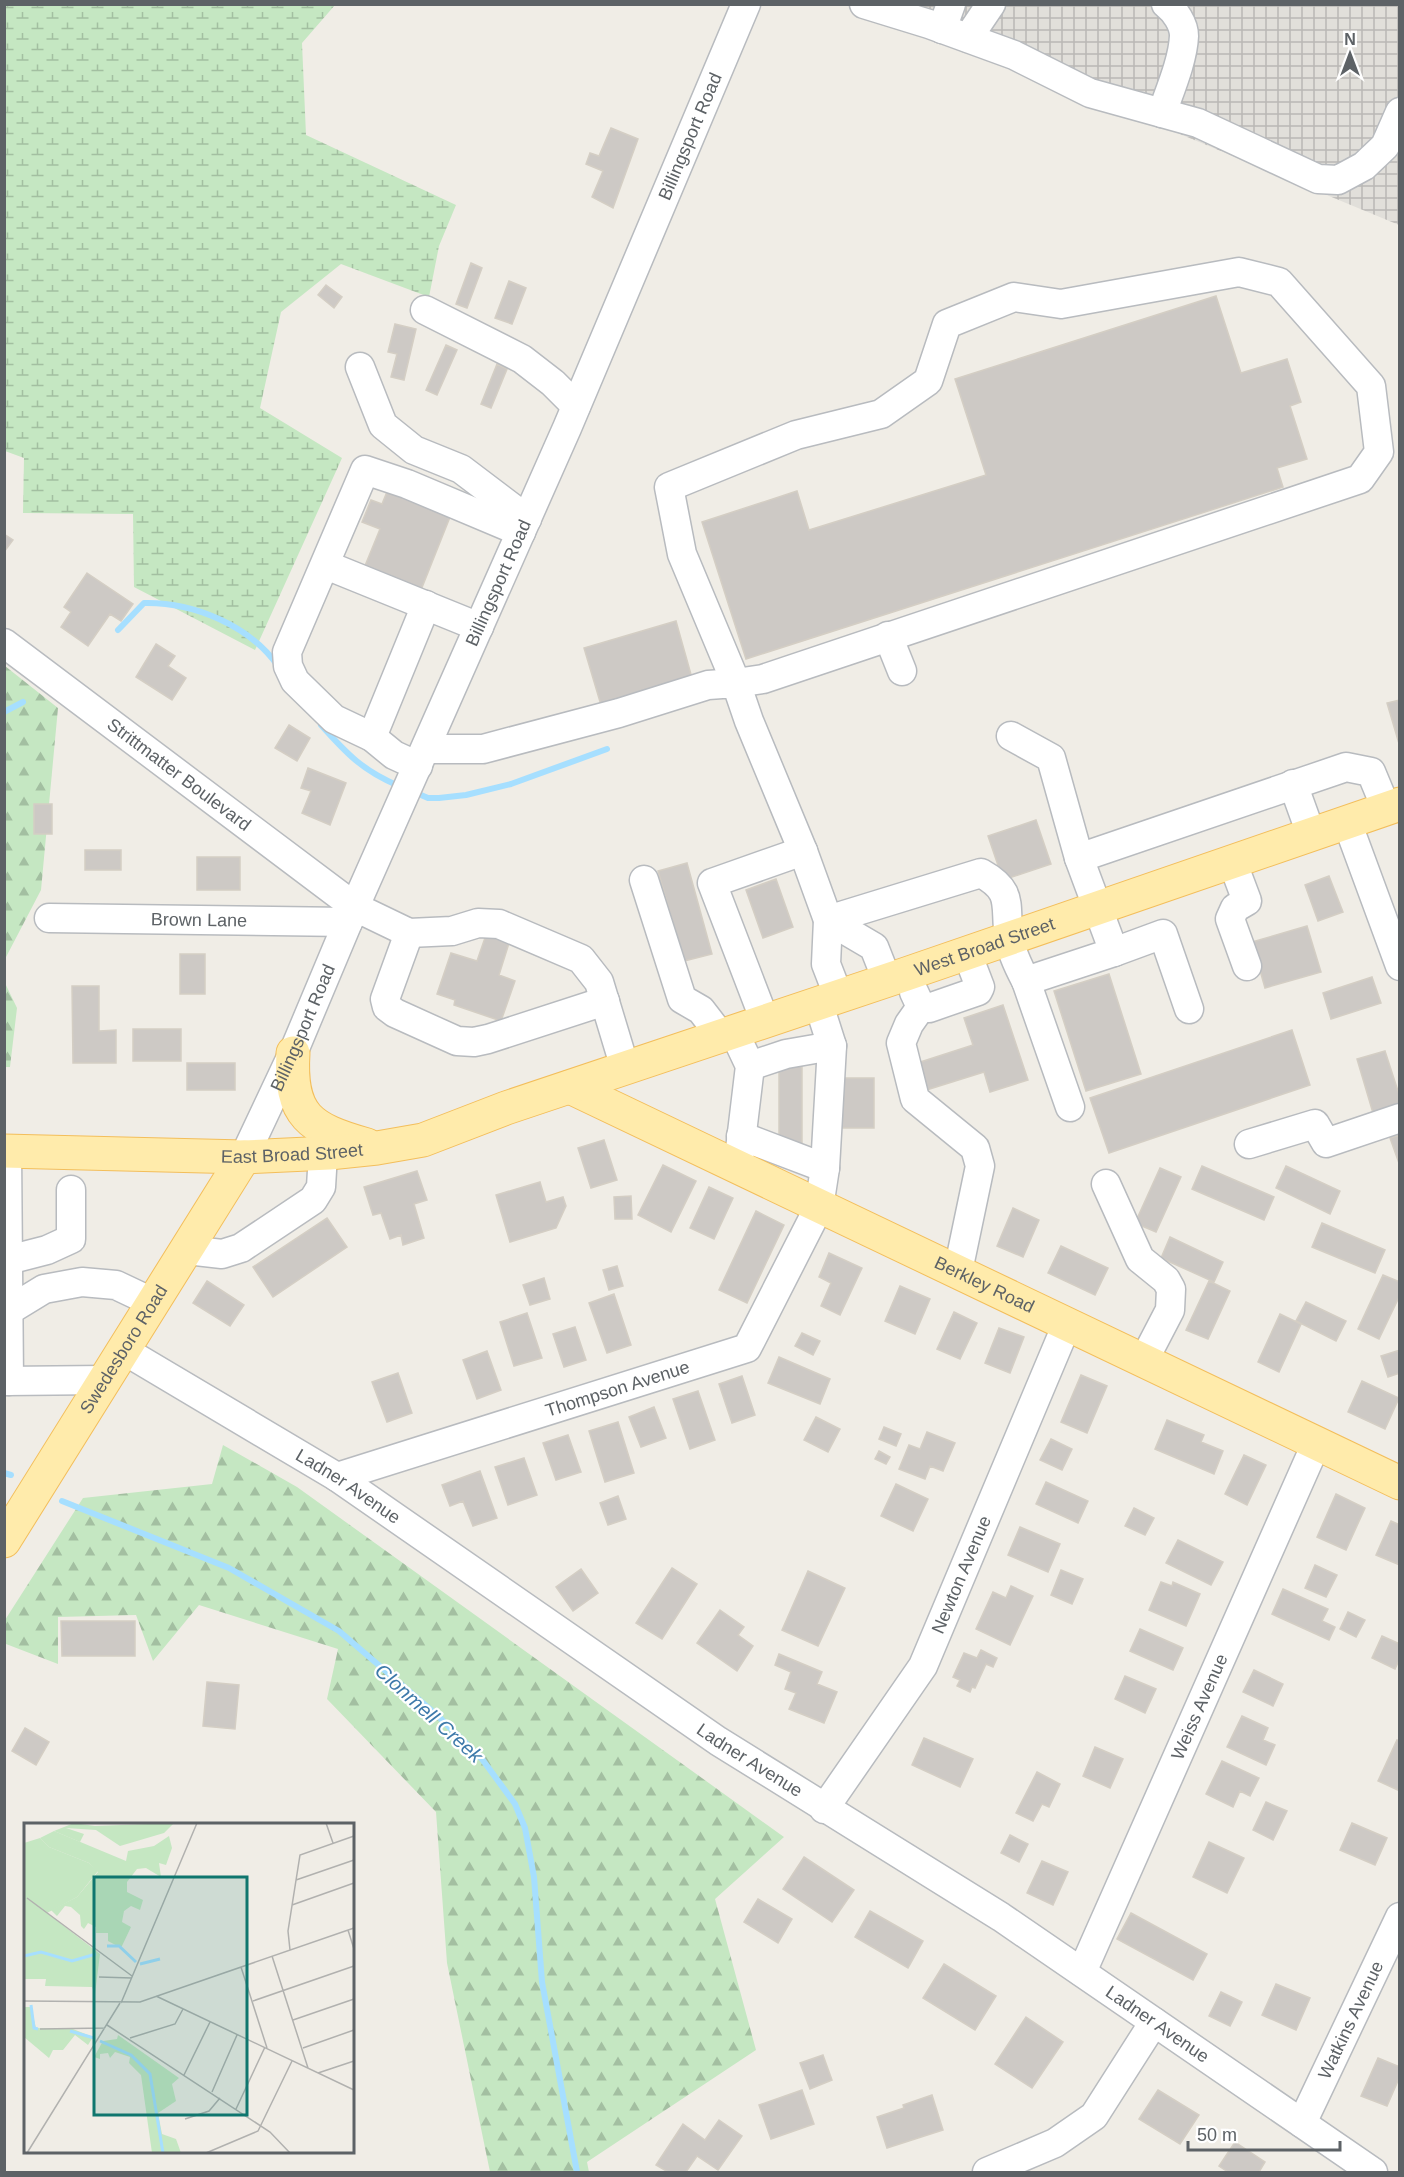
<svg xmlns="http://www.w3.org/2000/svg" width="1404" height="2177" font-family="Helvetica,sans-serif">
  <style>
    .industrial { fill: url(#industrial-grid) }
    .forest { fill: url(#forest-firs) }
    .wetland { fill: url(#wetland-marsh) }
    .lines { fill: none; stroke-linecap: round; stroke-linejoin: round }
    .stream { stroke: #a6dfff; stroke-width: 6 }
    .building { fill: #cdc9c5; stroke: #d4cec4; stroke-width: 1.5 }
    .minor-casing { stroke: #b8bbbf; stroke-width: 31 }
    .major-casing { stroke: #f3be5b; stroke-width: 35 }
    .minor { stroke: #fff; stroke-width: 28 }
    .major { stroke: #ffebab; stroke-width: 33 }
    .labels { text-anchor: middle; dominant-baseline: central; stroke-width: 4.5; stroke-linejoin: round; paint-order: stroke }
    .street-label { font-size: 18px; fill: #5d6266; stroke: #fff }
    .water-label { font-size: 20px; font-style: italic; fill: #3e7aaa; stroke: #fff }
    .inset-river { fill: none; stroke: #a6dfff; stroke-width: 3 }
    .inset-road { fill: none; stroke: #b1b1af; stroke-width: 1.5 }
    .view { fill: #0f766e; fill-opacity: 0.15; stroke: #0f766e; stroke-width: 3 }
    .inset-edge { fill: none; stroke: #5d6266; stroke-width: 3 }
  </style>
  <defs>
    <pattern id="industrial-grid" width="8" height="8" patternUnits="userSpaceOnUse" patternTransform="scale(1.5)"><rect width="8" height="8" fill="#e1dfda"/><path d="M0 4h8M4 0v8" fill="none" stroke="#bab8b5"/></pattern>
    <pattern id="forest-firs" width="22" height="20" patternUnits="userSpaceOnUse" patternTransform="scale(1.5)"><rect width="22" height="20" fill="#c5e7c2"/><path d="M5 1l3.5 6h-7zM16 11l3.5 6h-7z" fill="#a3bfa1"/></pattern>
    <pattern id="wetland-marsh" width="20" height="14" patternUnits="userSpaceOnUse" patternTransform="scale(1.5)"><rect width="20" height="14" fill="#c5e7c2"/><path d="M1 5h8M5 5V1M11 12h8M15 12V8" fill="none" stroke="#a3bfa1"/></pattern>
  </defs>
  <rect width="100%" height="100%" fill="#f0ede6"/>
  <!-- industrial -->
  <path class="industrial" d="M893 4 1399 5V225L893 15Z"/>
  <!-- forest -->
  <path class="forest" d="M5 666 58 708 41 890 5 959Z
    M4 981 17 1008 10 1067H5Z
    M223 1445 297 1487 784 1837 715 1899 756 2050 587 2162 589 2172H490L447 1963 436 1812 327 1699 338 1649 199 1605 153 1661 136 1615 58 1617V1664L6 1644 5 1620 83 1498 212 1484Z"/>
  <!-- wetland -->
  <path class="wetland" d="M5 5H335L302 43 306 135 456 205 439 246 429 297 341 264 281 312 260 408 342 458 255 650 134 587 133 514 23 513 24 458 5 451Z"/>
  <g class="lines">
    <!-- stream -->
    <path class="stream" d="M118 630 144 603C193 602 249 625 278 666
      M4 712 23 702
      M321 725C347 754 363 771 399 786
      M414 792 428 798H439L466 795 511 784 607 749
      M4 1473 11 1475
      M62 1501 229 1568 339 1631 438 1716 482 1759 515 1804 525 1828 534 1877 542 1982 577 2172"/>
  </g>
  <!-- building -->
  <path class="building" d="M611 128 638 139 613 208 592 197 603 171 586 164 590 153 599 156Z
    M471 263 482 268 467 308 456 304Z
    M509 281 526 288 512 324 495 318Z
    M326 285 342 297 334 308 318 295Z
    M1216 296 1241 373 1287 359 1301 402 1290 406 1307 459 1277 468 1283 487 746 659 702 522 797 491 809 530 986 475 955 379Z
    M395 324 416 329 404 380 391 377 397 354 388 352Z
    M446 345 457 350 437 395 426 390Z
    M497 364 507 369 491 408 481 404Z
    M391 482 454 507 419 595 362 573 380 529 362 522 371 500 382 504Z
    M4 534 13 540 4 552Z
    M87 573 133 604 121 621 110 614 88 646 61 627 71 612 64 607Z
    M676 621 692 678 601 705 584 648Z
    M156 644 175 656 168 666 186 678 172 700 136 677Z
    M1400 700V747L1387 703Z
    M289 725 310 738 297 761 275 748Z
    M308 768 346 783 330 825 302 813 311 791 301 788Z
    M34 804H52V834H34Z
    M1036 820 1051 864 1003 880 988 836Z
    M85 850H121V870H85Z
    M197 857H240V890H197Z
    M687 863 712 954 684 961 658 871Z
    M1329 876 1343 912 1318 921 1305 885Z
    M776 879 793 927 763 938 746 890Z
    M1307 926 1321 972 1265 988 1252 942Z
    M487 932 510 940 499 975 515 981 501 1021 454 1005 455 1000 437 994 451 953 477 961Z
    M180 954H205V994H180Z
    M1109 974 1141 1074 1086 1091 1054 991Z
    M1372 977 1381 1003 1331 1019 1323 993Z
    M72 986H99V1031L116 1030V1063H73Z
    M1003 1005 1028 1080 990 1092 984 1072 920 1092 911 1065 973 1045 964 1018Z
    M133 1029H181V1061H133Z
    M1292 1030 1310 1085 1109 1153 1090 1098Z
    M1385 1051 1400 1097V1105L1373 1113 1357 1059Z
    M779 1057H802V1149H779Z
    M187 1063H235V1090H187Z
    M833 1078H874V1128H833Z
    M1400 1135V1166L1390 1138Z
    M604 1140 617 1180 591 1188 578 1148Z
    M663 1165 696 1181 671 1232 638 1215Z
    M1202 1166 1274 1197 1264 1220 1192 1189Z
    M1286 1166 1340 1191 1330 1214 1276 1188Z
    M1160 1168 1181 1177 1156 1232 1135 1223Z
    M417 1171 427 1200 414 1204 424 1238 403 1245 401 1235 390 1239 381 1213 373 1215 364 1187Z
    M540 1182 546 1202 563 1197 566 1206 556 1228 510 1242 496 1195Z
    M709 1187 733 1198 714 1239 690 1228Z
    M631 1196 632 1219H615L614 1197Z
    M1013 1208 1039 1220 1023 1257 997 1246Z
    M756 1211 784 1225 747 1303 719 1290Z
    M327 1218 347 1247 273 1297 253 1267Z
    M1322 1223 1385 1250 1375 1273 1312 1247Z
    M1170 1237 1223 1262 1214 1282 1161 1258Z
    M1061 1246 1108 1268 1095 1295 1048 1273Z
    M829 1253 862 1268 840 1315 821 1306 831 1283 819 1277Z
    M617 1266 623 1286 609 1290 603 1270Z
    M1383 1275 1400 1282V1295L1379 1339 1358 1329Z
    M544 1278 550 1299 530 1305 523 1285Z
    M207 1281 244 1305 230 1326 193 1303Z
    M1209 1281 1230 1291 1208 1339 1186 1330Z
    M900 1286 930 1299 915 1334 885 1321Z
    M614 1294 631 1345 607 1353 589 1303Z
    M1306 1302 1346 1321 1336 1341 1296 1321Z
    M954 1312 977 1323 960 1359 937 1349Z
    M527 1313 542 1358 514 1366 500 1322Z
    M1280 1314 1301 1324 1279 1372 1258 1362Z
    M575 1327 586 1360 564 1367 553 1334Z
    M999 1328 1024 1337 1010 1373 985 1363Z
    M802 1333 820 1341 813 1355 795 1346Z
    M1400 1350V1373L1388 1377 1381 1356Z
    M487 1351 501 1390 477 1399 463 1360Z
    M779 1357 830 1379 820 1404 768 1383Z
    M398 1373 412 1413 387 1422 372 1382Z
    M1081 1375 1107 1386 1087 1433 1061 1422Z
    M742 1376 755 1415 732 1423 719 1384Z
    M1362 1381 1399 1398 1385 1429 1348 1412Z
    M698 1391 715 1440 690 1449 673 1399Z
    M654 1407 666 1438 641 1447 629 1417Z
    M816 1417 840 1429 828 1452 804 1440Z
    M1167 1420 1204 1435 1201 1442 1223 1451 1214 1474 1155 1449Z
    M618 1422 634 1473 605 1482 589 1431Z
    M884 1427 901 1434 896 1446 879 1439Z
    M927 1432 955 1443 943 1471 930 1466 925 1479 899 1469 909 1445 920 1449Z
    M568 1435 581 1472 556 1480 543 1443Z
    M1051 1439 1072 1449 1062 1470 1040 1460Z
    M879 1451 890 1457 886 1464 875 1459Z
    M1244 1455 1266 1465 1247 1505 1225 1494Z
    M524 1458 537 1495 508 1505 495 1467Z
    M480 1471 497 1518 473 1526 463 1501 450 1506 442 1485Z
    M1046 1482 1088 1501 1078 1523 1036 1504Z
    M896 1484 928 1499 913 1531 881 1516Z
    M1336 1494 1365 1508 1346 1550 1317 1537Z
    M618 1496 626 1519 608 1525 600 1503Z
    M1134 1508 1154 1518 1145 1535 1125 1526Z
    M1391 1521 1400 1525V1565L1376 1555Z
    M1020 1527 1060 1544 1048 1572 1008 1555Z
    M1178 1540 1223 1562 1211 1585 1166 1563Z
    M1315 1565 1337 1575 1326 1597 1305 1588Z
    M672 1568 697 1584 662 1639 636 1623Z
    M581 1569 598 1593 573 1611 556 1587Z
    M1061 1570 1083 1579 1072 1604 1051 1595Z
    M808 1571 845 1588 818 1646 782 1630Z
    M1161 1582 1172 1586 1173 1582 1200 1594 1186 1626 1149 1610Z
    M1011 1586 1033 1596 1010 1645 976 1629 993 1592 1006 1598Z
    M1283 1589 1328 1609 1322 1621 1335 1627 1329 1640 1272 1614Z
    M720 1610 744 1627 738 1635 753 1646 737 1671 697 1643Z
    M1348 1612 1365 1620 1356 1637 1340 1629Z
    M61 1621H135V1656H62Z
    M1140 1629 1183 1648 1173 1670 1130 1651Z
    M1382 1636 1400 1644V1658L1395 1669 1372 1658Z
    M981 1650 997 1658 993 1667 986 1664 975 1688 972 1687 970 1692 957 1686 960 1680 953 1677 964 1653 977 1658Z
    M779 1654 822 1672 817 1684 837 1692 824 1723 789 1709 796 1693 785 1689 791 1672 775 1665Z
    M1254 1670 1283 1684 1273 1706 1243 1692Z
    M1125 1676 1156 1689 1145 1713 1115 1699Z
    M207 1682 239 1685 235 1729 203 1726Z
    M1242 1716 1268 1728 1263 1740 1275 1745 1266 1765 1227 1747Z
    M25 1728 49 1742 36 1765 12 1751Z
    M924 1738 973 1759 960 1787 912 1765Z
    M1397 1740 1400 1741V1791L1378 1781Z
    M1095 1747 1123 1759 1110 1788 1083 1776Z
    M1222 1761 1259 1778 1250 1796 1240 1791 1233 1807 1206 1794Z
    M1037 1772 1060 1784 1049 1807 1042 1804 1033 1821 1016 1813Z
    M1266 1802 1287 1811 1273 1840 1253 1830Z
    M1352 1823 1387 1838 1375 1865 1340 1850Z
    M1010 1835 1028 1844 1019 1862 1001 1853Z
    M1209 1842 1244 1858 1227 1893 1193 1877Z
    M804 1857 854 1890 832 1922 783 1889Z
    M1042 1861 1068 1872 1053 1905 1027 1893Z
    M758 1899 792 1919 778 1943 744 1922Z
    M870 1911 923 1941 908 1968 855 1937Z
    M1131 1913 1207 1954 1193 1980 1117 1939Z
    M944 1964 996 1996 975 2030 923 1998Z
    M1276 1984 1310 1998 1296 2030 1262 2015Z
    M1221 1992 1242 2002 1230 2026 1209 2016Z
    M1026 2017 1063 2042 1032 2088 995 2064Z
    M823 2055 832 2080 810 2089 800 2063Z
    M1378 2058 1400 2067V2076L1387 2106 1361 2096Z
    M802 2090 814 2124 771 2139 759 2105Z
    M1158 2090 1199 2115 1180 2144 1139 2119Z
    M932 2095 943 2130 887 2148 877 2117 904 2108 903 2105Z
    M719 2120 742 2136 718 2170 697 2156 686 2172H668L656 2165 683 2124 705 2140Z
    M1235 2142 1265 2162 1259 2172H1228L1219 2166Z"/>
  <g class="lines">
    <defs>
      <g id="minor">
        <path d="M864 4 929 24 1014 55 1090 93 1198 123 1318 179 1338 180 1364 166 1385 146 1400 112"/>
        <path d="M942 29 951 4"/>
        <path d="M968 38 991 4"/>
        <path d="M1162 113C1170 90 1183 60 1184 36 1184 24 1175 11 1166 4"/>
        <path d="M1239 272 1279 282 1371 386 1379 452 1360 479 763 679 736 683 682 554 669 487 796 435 881 414 928 381 947 324 1014 297 1061 304Z"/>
        <path d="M425 310 522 359 553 383 576 406"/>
        <path d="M360 367 383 425 414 450 461 469 527 519"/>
        <path d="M326 565 479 627"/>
        <path d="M888 636 902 671"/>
        <path id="s1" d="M4 643 355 907 409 933 452 931 478 923 499 924 581 959 599 982 625 1068"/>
        <path d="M1011 736 1051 758 1079 858"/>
        <path d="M372 737 426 605"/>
        <path d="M426 749H483L619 713 708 685 736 683 749 721 803 851 828 920 826 964 838 995"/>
        <path d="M418 766 394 755 372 737 334 719 295 681 288 666 287 652 365 470 407 484 521 532"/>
        <path d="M1293 784 1311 834"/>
        <path d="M1347 822 1400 966"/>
        <path d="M1232 861 1247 901 1235 908 1230 919 1247 966"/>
        <path d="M644 880 682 999 701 1010 721 1036"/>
        <path id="s2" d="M49 918 348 922"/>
        <path d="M828 920 981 873C1015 892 1004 905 1009 937 1011 952 1019 968 1026 981L1114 952 1079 858 1346 767 1371 772 1386 808"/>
        <path d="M828 920 874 947 887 980"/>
        <path d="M409 933 385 999 387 1007 395 1013 457 1041 474 1042 488 1039 605 1001"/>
        <path d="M1114 952 1163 934 1189 1009"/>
        <path d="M1026 981 1070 1107"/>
        <path d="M914 992 921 1007 929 1008 978 991 980 987 967 953"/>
        <path d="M921 1007 909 1024 901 1043 915 1099 975 1148 980 1166 958 1271"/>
        <path d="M765 1021 712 883 803 851"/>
        <path d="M734 1032 750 1066 738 1166"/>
        <path d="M750 1066 786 1054 832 1046"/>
        <path d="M741 1136 825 1168"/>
        <path d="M1249 1144 1315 1124 1326 1143 1400 1118"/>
        <path d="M7 1151 9 1381"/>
        <path id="s3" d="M244 1157 293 1053 348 922 567 428 746 4"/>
        <path d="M1106 1184 1140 1259 1166 1280 1171 1289 1170 1310 1144 1360"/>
        <path d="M187 1250 222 1254 241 1248 313 1200 321 1187 323 1154"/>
        <path d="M8 1260 47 1250 71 1239V1190"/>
        <path d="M8 1311 44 1289 82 1282 116 1285 154 1303"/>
        <path id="s4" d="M125 1351 337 1477 718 1741 1001 1917 1373 2172"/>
        <path d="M4 1381 106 1380"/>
        <path id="s5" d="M337 1477 747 1348 819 1207 825 1168 832 1046 818 1002"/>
        <path id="s6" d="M824 1809 923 1666 1067 1324"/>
        <path id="s7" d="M1082 1972 1316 1444"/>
        <path id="s8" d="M1302 2123 1400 1917"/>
        <path d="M987 2172 1055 2143 1094 2116 1154 2022"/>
      </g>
      <g id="major">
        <path d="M293 1053C289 1116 310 1129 367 1145"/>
        <path id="s9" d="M570 1087 1400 1483"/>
        <path id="s10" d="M4 1151 244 1157 329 1153 377 1148 423 1140 506 1108 906 974 1400 804"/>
        <path id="s11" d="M4 1541 244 1157"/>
      </g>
    </defs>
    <!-- minor casing -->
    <use href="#minor" class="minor-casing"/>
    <!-- major casing -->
    <use href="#major" class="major-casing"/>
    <!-- minor -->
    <use href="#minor" class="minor"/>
    <!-- major -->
    <use href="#major" class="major"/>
  </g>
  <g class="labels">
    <!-- street labels -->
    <g class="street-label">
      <text stroke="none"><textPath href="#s3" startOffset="1114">Billingsport Road</textPath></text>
      <text stroke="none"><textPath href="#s3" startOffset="628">Billingsport Road</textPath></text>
      <text stroke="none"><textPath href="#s1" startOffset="219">Strittmatter Boulevard</textPath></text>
      <text stroke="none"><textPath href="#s2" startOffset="150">Brown Lane</textPath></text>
      <text stroke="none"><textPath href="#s10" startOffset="1014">West Broad Street</textPath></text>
      <text stroke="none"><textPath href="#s3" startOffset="142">Billingsport Road</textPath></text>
      <text stroke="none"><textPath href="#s10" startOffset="288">East Broad Street</textPath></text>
      <text stroke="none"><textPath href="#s9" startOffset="459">Berkley Road</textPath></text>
      <text stroke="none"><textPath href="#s11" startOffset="226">Swedesboro Road</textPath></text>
      <text stroke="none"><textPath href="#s5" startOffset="294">Thompson Avenue</textPath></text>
      <text stroke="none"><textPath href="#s4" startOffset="261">Ladner Avenue</textPath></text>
      <text stroke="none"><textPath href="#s6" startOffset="273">Newton Avenue</textPath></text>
      <text stroke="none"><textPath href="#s7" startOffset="290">Weiss Avenue</textPath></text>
      <text stroke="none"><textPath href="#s4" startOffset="747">Ladner Avenue</textPath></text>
      <text stroke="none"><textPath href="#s8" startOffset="114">Watkins Avenue</textPath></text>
      <text stroke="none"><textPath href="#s4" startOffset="1233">Ladner Avenue</textPath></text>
    </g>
    <!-- water labels -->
    <g class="water-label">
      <text transform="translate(429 1713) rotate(42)">Clonmell Creek</text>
    </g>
  </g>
  <!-- overview -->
  <g transform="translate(24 1823)">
    <rect width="330" height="330" fill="#f0ede6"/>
    <path d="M50 0 71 3 150 0 140 10 96 23 72 7 42 5 60 11 56 19 30 8Z" fill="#c5e7c2"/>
    <path d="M16 15 25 24 65 40 74 48 53 74 23 90 76 131 71 171 68 164 21 163 22 156H0V20ZM0 184H7L12 205 49 206 69 214 64 222 51 212 39 227H29L25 235 0 214ZM94 212 155 255 148 261 152 278 134 290 138 311 152 316 157 330H128L117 252 105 240 106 234 91 229 86 235 84 230 76 231V236L70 234 79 218 93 216Z" fill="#c5e7c2"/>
    <path d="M30 8 102 38 104 28 130 23 145 13 148 25 142 42 135 40 137 54 122 45 113 46 103 59V69L119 77 116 87 107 83 100 88 98 99 107 104 97 125 84 118V110H72V104L64 100 60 106 57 103 56 92 47 84 41 83 33 93 27 87 53 74 74 49 65 40 25 24 16 15Z" fill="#c5e7c2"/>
    <path class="inset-river" d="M83 123H95L112 139M0 133 17 129 48 138 72 131M116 141 136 136M7 182 10 205 14 206M46 208 70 215M76 218 107 232 126 251 139 330"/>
    <path class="inset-road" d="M302 0 309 20M272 57 330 37M3 75 108 153M268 82 330 60M324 107 330 126M266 127 264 108 276 32 330 13M248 133 284 245M217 144 243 225M75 154 108 155M132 173 330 267M0 178 116 179 330 105M229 178 330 143M97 180 173 0M269 197 330 176M83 202 246 309 266 330M16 206 81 205M106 215 151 201 159 186M279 225 330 207M294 250 330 238M160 252 186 199M188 269 213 212M212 286 241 224M161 296 185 288 196 275M3 330 96 180M182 330 234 308 268 238"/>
    <path class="view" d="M70 54H223V292H70Z"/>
    <rect width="330" height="330" class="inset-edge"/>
  </g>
  <!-- border -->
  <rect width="1404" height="2177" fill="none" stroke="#5d6266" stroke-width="12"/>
  <!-- north arrow -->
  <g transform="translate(1350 54)" stroke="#ffffff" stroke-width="4.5" paint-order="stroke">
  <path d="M0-4.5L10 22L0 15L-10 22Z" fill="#5d6266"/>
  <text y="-9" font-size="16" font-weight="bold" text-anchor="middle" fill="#5d6266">N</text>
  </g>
  <!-- scale -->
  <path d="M1188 2141v9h152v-9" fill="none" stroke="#5d6266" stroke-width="3"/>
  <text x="1197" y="2141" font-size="18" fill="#5d6266" stroke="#ffffff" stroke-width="4.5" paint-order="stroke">50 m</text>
</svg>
